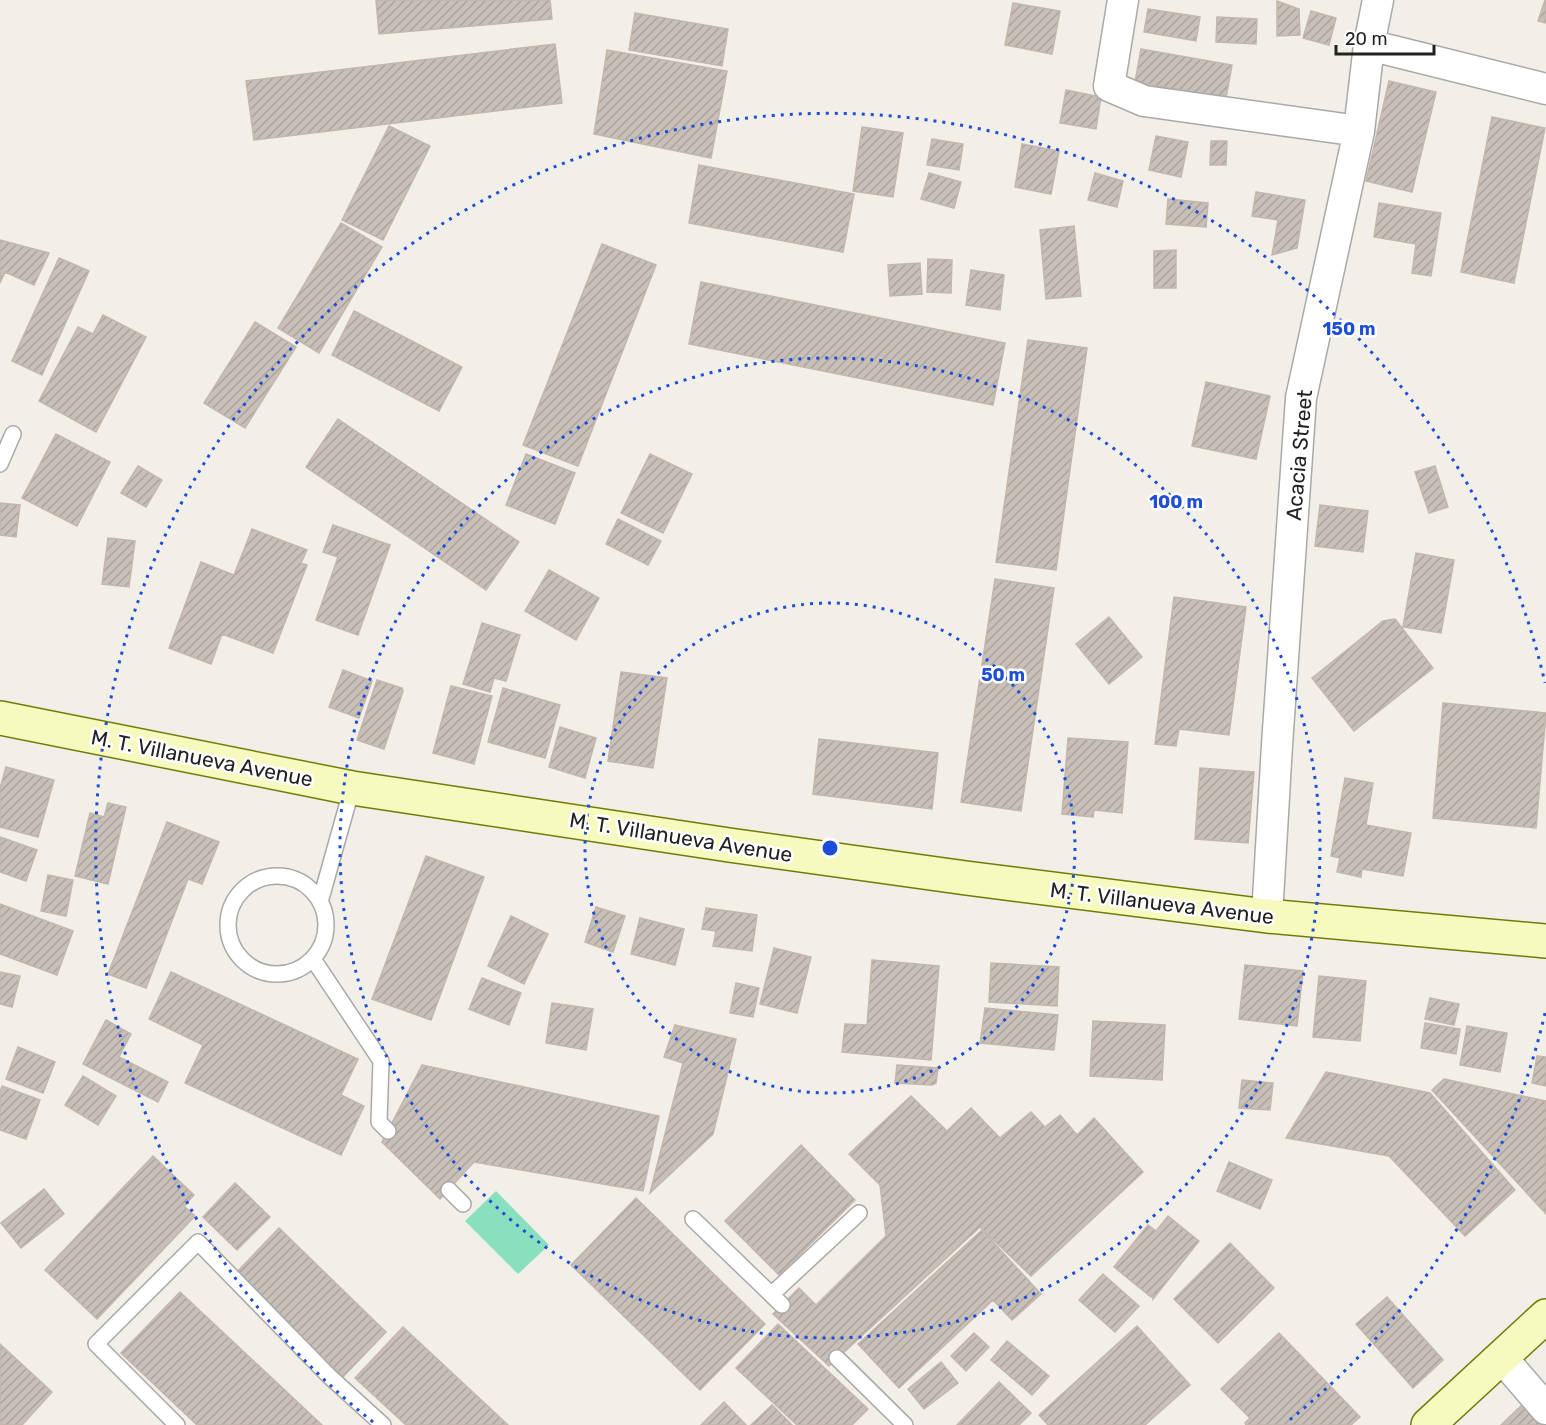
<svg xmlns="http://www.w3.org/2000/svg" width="1546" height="1425" font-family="Rubik,sans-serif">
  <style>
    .pitch { fill: #88e0be }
    .building { fill: url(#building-hatch); stroke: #c4b6ab; stroke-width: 1.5 }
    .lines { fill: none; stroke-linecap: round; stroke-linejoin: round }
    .service-casing { stroke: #a9a9a9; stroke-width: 18 }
    .minor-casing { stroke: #a9a9a9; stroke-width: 33 }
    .secondary-casing { stroke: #707d05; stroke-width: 36 }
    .service { stroke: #fff; stroke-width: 15 }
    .minor { stroke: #fff; stroke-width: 30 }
    .secondary { stroke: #f7fabf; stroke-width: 33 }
    .ring { fill: none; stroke: #1d4ed8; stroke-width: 3; stroke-dasharray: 3 6 }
    .labels { text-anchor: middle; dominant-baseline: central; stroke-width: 5; stroke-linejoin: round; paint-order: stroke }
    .street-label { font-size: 21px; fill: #222; stroke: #fff }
    .centre { fill: #1d4ed8; stroke: #fff; stroke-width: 3 }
    .ring-label { font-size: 18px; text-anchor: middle; font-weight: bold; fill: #1d4ed8; stroke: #fff; stroke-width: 5; stroke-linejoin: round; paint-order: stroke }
  </style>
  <defs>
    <pattern id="building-hatch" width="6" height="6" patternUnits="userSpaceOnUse" patternTransform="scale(1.5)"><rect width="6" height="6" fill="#c7bfb8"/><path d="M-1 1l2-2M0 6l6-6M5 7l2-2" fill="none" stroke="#aba49e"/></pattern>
  </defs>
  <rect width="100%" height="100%" fill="#f2efe9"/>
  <!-- pitch -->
  <path class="pitch" d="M496 1191 549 1245 518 1274 465 1221Z"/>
  <!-- building -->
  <path class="building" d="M376 0H550L552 19 379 34Z
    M1545 0H1546V23L1538 21Z
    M1277 1 1299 9 1300 35 1277 36Z
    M1013 3 1060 11 1052 54 1005 45Z
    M1148 9 1200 17 1196 41 1144 32Z
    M1311 11 1336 18 1329 45 1303 38Z
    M635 13 728 29 722 66 629 50Z
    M1217 17 1257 19 1256 44 1216 42Z
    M555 44 562 103 254 140 246 81Z
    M1141 49 1232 65 1226 98 1135 82Z
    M607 50 727 71 711 158 594 134Z
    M1389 81 1436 92 1412 192 1366 181Z
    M1066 90 1101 97 1096 129 1060 123Z
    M1492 117 1545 128 1514 283 1461 272Z
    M389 126 430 146 383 240 342 220Z
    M862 127 903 133 893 197 853 191Z
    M1156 136 1188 142 1181 177 1149 170Z
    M932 139 963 144 959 170 927 165Z
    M1211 141H1227L1226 165H1210Z
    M1022 144 1059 151 1051 194 1015 187Z
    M699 165 854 194 843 252 689 223Z
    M929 173 961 182 954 208 921 199Z
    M1095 173 1123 181 1117 207 1088 200Z
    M1256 192 1305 200 1297 248 1272 255 1278 220 1252 216Z
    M1168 199 1208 203 1206 227 1166 224Z
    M1379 203 1441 213 1431 276 1412 273 1416 244 1374 237Z
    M341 223 382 247 319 353 278 328Z
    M1074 226 1081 296 1046 299 1040 230Z
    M0 240 49 253 34 285 5 272 0 283Z
    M602 244 656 265 578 466 523 445Z
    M1176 250V288H1154V251Z
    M59 258 89 271 42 375 12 361Z
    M928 259 952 260 951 293 927 292Z
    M920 263 922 294 890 296 888 265Z
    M971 270 1004 275 1000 310 966 305Z
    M701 282 1005 343 993 405 689 344Z
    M354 311 462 367 439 411 332 355Z
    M103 315 146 337 96 432 39 401 78 327 93 334Z
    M255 322 296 347 245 428 204 403Z
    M1028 340 1087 348 1056 570 996 562Z
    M1206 382 1270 396 1256 459 1192 446Z
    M338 419 519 542 486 590 306 467Z
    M56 434 110 462 77 526 22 498Z
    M526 454 575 473 555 524 506 505Z
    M650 454 692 474 663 533 621 513Z
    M138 466 162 480 146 507 121 493Z
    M1435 466 1448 507 1429 513 1415 472Z
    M0 503 20 505 16 537 0 535Z
    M1320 505 1368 511 1363 552 1315 546Z
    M618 519 661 541 648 565 606 544Z
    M333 525 390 545 358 635 316 620 338 557 323 552Z
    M252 529 307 550 301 563 307 565 273 653 222 634 211 664 169 648 201 562 234 575Z
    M108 538 135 541 129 587 102 584Z
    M1416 553 1454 560 1441 633 1403 627Z
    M549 570 599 598 576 640 525 611Z
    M995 579 1054 588 1021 811 961 802Z
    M1174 597 1246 607 1229 735 1179 729 1176 746 1155 744Z
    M1109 617 1142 657 1109 684 1076 644Z
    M1395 619 1433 668 1354 731 1312 678 1383 621Z
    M482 623 520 635 506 681 494 678 490 692 463 684Z
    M343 670 372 681 359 718 329 707Z
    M621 672 667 678 653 768 608 761Z
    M377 680 402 688 403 691 384 749 357 740Z
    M451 686 492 696 474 764 433 753Z
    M503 688 560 705 545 758 488 742Z
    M1443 703 1546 713 1536 828 1433 818Z
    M560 727 596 738 585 778 549 767Z
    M1068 738 1128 742 1122 813 1094 810 1093 817 1062 814Z
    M819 739 938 753 932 809 813 794Z
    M6 767 54 780 38 837 0 827V788Z
    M1200 768 1254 772 1248 843 1195 839Z
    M1345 778 1373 783 1366 825 1411 833 1403 876 1362 869 1361 877 1337 872 1340 858 1331 856Z
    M108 803 126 807 108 884 75 876 90 813 104 817Z
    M167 822 219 842 202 884 188 879 146 988 108 974Z
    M0 837 37 850 26 881 0 872Z
    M426 856 484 877 431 1020 372 999Z
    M48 875 73 880 66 916 41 911Z
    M0 904 73 931 57 975 0 954Z
    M596 907 625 916 613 952 585 942Z
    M706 908 757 915 752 951 713 946 716 931 702 929Z
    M511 916 548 934 524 984 488 966Z
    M640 918 684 929 675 965 631 954Z
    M774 948 811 957 797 1013 760 1004Z
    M872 960 939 966 931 1060 842 1052 845 1024 867 1025Z
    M991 963 1059 967 1057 1006 989 1002Z
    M1245 965 1303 971 1297 1026 1239 1019Z
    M0 972 20 976 12 1007 0 1004Z
    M171 972 358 1059 341 1095 364 1106 341 1155 185 1083 203 1045 149 1019Z
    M1319 976 1366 981 1360 1041 1313 1037Z
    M482 978 521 993 509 1025 469 1009Z
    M736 983 759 988 753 1017 730 1013Z
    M1430 998 1459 1004 1454 1025 1425 1019Z
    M552 1003 593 1009 586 1050 546 1043Z
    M985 1008 1058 1015 1054 1050 980 1043Z
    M106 1020 131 1034 119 1057 168 1082 158 1102 83 1064Z
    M1093 1021 1165 1025 1162 1080 1090 1076Z
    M1425 1023 1460 1029 1456 1054 1421 1048Z
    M675 1025 736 1039 713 1134 650 1193 683 1063 664 1057Z
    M1467 1026 1507 1033 1500 1072 1460 1065Z
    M18 1047 55 1062 43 1093 6 1079Z
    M1537 1056 1546 1057V1086L1532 1083Z
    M422 1065 659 1116 643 1191 474 1162 440 1199 382 1142Z
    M897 1065 938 1068 936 1083 932 1085 895 1083Z
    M1326 1072 1430 1093 1515 1190 1465 1236 1389 1156 1286 1138Z
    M83 1076 116 1096 98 1125 65 1105Z
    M1444 1079 1546 1101V1214L1432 1090Z
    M1242 1080 1273 1083 1270 1110 1239 1108Z
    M2 1086 40 1100 26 1139 0 1130V1092Z
    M911 1096 947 1131 971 1108 1000 1138 1031 1112 1045 1127 1060 1115 1077 1135 1094 1118 1143 1172 1031 1276 980 1227 829 1366 773 1314 799 1288 816 1305 886 1236 880 1185 849 1154Z
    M801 1145 855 1200 779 1275 725 1221Z
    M153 1156 194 1195 184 1206 195 1216 97 1319 45 1270Z
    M1229 1162 1272 1180 1260 1209 1217 1191Z
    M235 1183 270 1217 237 1250 203 1217Z
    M44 1189 64 1214 21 1248 1 1223Z
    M636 1198 765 1324 700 1390 571 1265Z
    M1168 1216 1199 1241 1153 1299V1295L1151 1297 1114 1267 1148 1225 1156 1231Z
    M279 1228 386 1332 343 1377 236 1273Z
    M982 1230 1041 1294 1012 1320 993 1300 899 1388 858 1344Z
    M1230 1243 1274 1288 1218 1343 1174 1299Z
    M1103 1274 1139 1306 1115 1332 1079 1300Z
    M180 1292 322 1425H197L121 1353Z
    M1387 1297 1443 1360 1413 1388 1356 1324Z
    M778 1324 868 1409 852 1425H797L736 1368Z
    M1137 1326 1190 1385 1145 1425H1048L1039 1415Z
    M403 1327 508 1425H406L355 1378Z
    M974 1333 989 1347 966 1371 951 1356Z
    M1279 1333 1360 1417 1351 1425H1246L1245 1423 1250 1418 1221 1389Z
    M1007 1341 1049 1376 1032 1395 991 1360Z
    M0 1344 52 1392 22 1425H0Z
    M941 1362 958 1383 924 1409 908 1389Z
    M999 1382 1031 1413 1019 1425H957Z
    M724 1402 746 1425H701Z
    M1525 1402 1546 1425H1501Z
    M772 1405 792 1425H751Z"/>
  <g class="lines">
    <defs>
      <path id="service" d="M0 464 13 434
        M228 925a49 49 0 1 1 98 0a49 49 0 1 1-98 0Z
        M320 902 352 788
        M313 959 381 1061 379 1122 388 1131
        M449 1190 463 1204
        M693 1219 782 1305
        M772 1294 859 1213
        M837 1358 905 1425
        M177 1425 96 1344 198 1242 329 1376 383 1425"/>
      <path id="minor" d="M1123 0 1109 86 1144 101 1359 131
        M1369 45 1546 89
        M1267 916 1277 745 1301 398 1359 131 1369 45 1378 0
        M1502 1358 1546 1409"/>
      <path id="secondary" d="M0 718 352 788 729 845 966 878 1267 916 1546 941
        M1428 1425 1546 1316"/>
    </defs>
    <!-- service casing -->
    <use href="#service" class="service-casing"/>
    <!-- minor casing -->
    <use href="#minor" class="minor-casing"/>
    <!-- secondary casing -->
    <use href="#secondary" class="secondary-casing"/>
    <!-- service -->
    <use href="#service" class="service"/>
    <!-- minor -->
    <use href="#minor" class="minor"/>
    <!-- secondary -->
    <use href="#secondary" class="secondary"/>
  </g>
  <!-- distance rings -->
  <g class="ring">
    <circle cx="830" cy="848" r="245"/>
    <circle cx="830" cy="848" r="490"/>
    <path d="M1545 1013A734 734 0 0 1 1287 1422M373 1422A734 734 0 1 1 1545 683"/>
  </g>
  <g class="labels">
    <!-- street labels -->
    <g class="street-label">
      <text transform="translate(1299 455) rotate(-85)">Acacia Street</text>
      <text transform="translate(202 758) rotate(11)">M. T. Villanueva Avenue</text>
      <text transform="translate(681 837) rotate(9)">M. T. Villanueva Avenue</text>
      <text transform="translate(1162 903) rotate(7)">M. T. Villanueva Avenue</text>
    </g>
  </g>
  <circle cx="830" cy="848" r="9" class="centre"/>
  <g class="ring-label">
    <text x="1349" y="335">150 m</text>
    <text x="1176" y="508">100 m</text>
    <text x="1003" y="681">50 m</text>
  </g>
  <!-- scale -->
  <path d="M1336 45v9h98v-9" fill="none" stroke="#222222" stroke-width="3"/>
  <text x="1345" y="45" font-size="18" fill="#222222" stroke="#ffffff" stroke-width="4.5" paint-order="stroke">20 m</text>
</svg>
